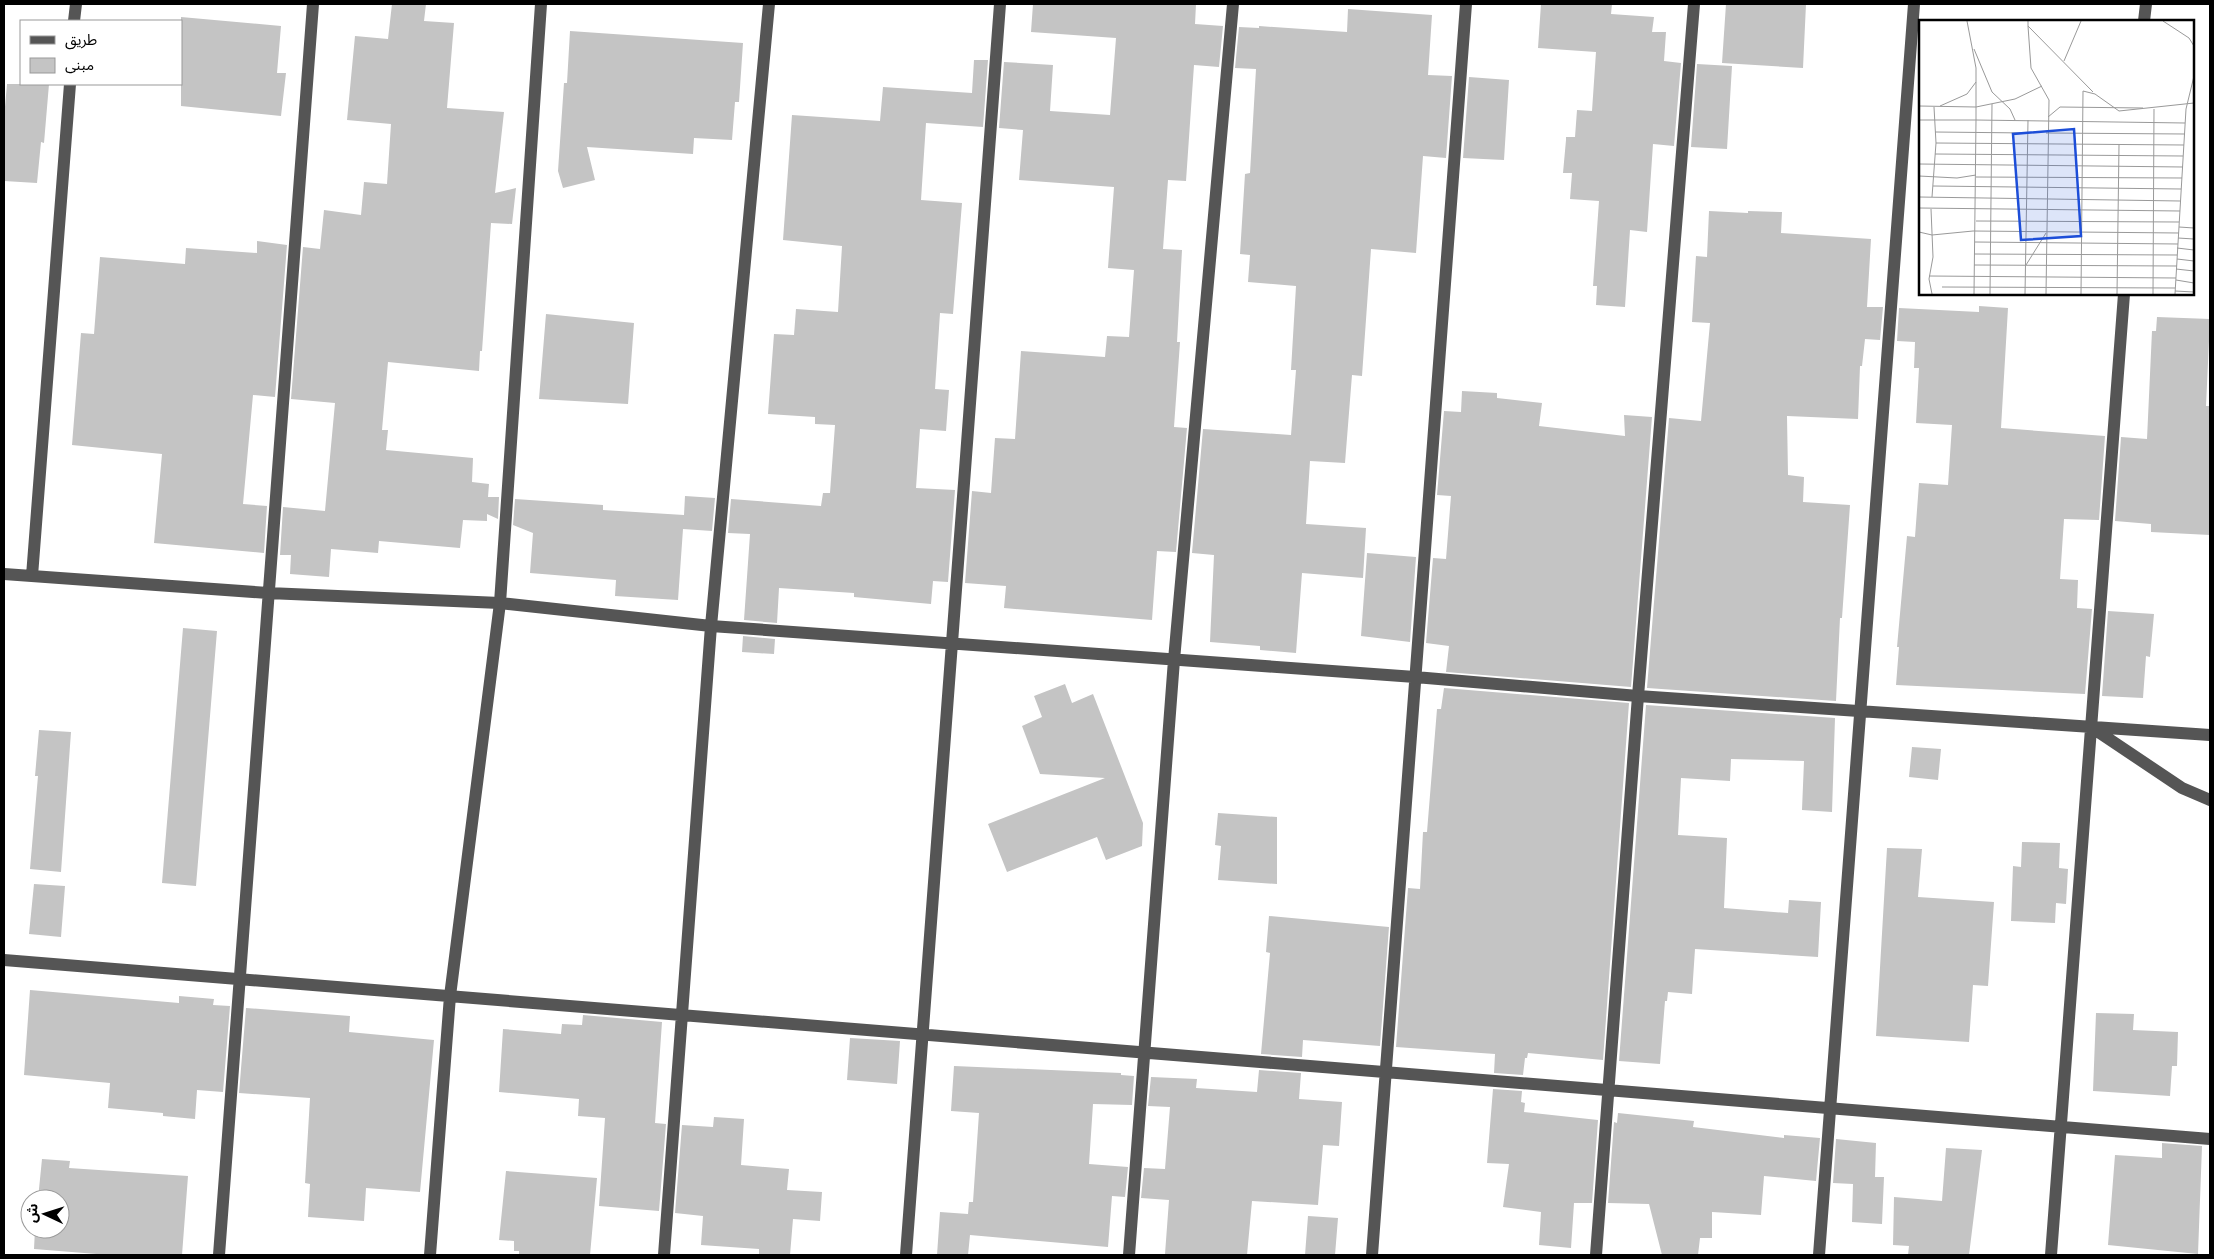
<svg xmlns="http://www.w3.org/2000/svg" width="2214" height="1259" font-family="Ubuntu,'Noto Sans Arabic',sans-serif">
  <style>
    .building { fill: #c4c4c4 }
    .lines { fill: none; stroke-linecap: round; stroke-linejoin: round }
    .minor { stroke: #555; stroke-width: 12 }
    .inset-road { fill: none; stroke: #999; stroke-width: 1 }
    .view { fill: #1d4ed8; fill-opacity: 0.15; stroke: #1d4ed8; stroke-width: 2.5 }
    .inset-edge { fill: none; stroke: #000; stroke-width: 2.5 }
  </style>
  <rect width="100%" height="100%" fill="#fff"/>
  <!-- building -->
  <path class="building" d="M392 4H426L424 21 454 23 447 108 504 112 495 193 516 188 512 224 491 223 482 351H480L479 371 388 362 382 430H388L386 450 473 458 472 482 489 484 488 497H499L498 519 487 514V521L463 520 460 548 379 541 378 553 331 549 329 577 290 574 291 555H280L283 507 325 511 335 403 291 399 303 247 320 249 324 210 361 215 364 182 387 184 391 124 347 120 355 36 388 39Z
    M1033 4H1196L1195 24 1223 26 1219 67 1194 65 1186 181 1168 180 1163 249 1182 250 1177 342H1180L1174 427 1187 428 1176 552 1157 551 1152 620 1004 608 1006 586 965 583 972 491 991 493 995 438 1015 439 1021 351 1105 357 1107 336 1129 337 1134 270 1108 268 1114 187 1019 180 1023 130 999 128 1004 62 1053 65 1050 111 1110 115 1116 38 1031 32Z
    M1541 4H1612L1611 14 1654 17 1652 32H1666L1664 61 1681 63 1674 146 1653 144 1647 232 1630 230 1625 307 1596 305 1597 286H1593L1599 201 1570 199 1572 173H1563L1566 140V137H1575L1577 110 1592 111 1596 52 1538 48Z
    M1726 4H1806L1803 68 1722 63Z
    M1348 9 1432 15 1428 75 1452 76 1446 158 1423 156 1416 253 1371 249 1362 376 1352 375 1345 463 1310 461 1306 524 1366 528 1363 578 1302 573 1296 653 1260 650V646L1210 642 1214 555 1192 553 1203 429 1291 435 1296 370H1291L1296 286 1248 282 1250 255 1240 254 1245 174 1250 173 1256 69 1235 68 1239 27 1259 28V26L1347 32Z
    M181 17 281 26 277 73H286L281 116 181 106Z
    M570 31 743 43 739 102H735L732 140 694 138 693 154 587 147 595 180 563 188 558 171 564 83H567Z
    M974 60H988L983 127 926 123 921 200 962 203 953 314 940 313 935 389 949 390 946 431 920 429 916 488 955 490 948 582 933 581 931 604 854 597V593L779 588 777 623 744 620 750 534 728 533 731 499 821 506 823 493H830L835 425 815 424V417L768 414 774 334 794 335 796 309 838 312 842 246 783 240 792 115 880 121 883 87 972 93Z
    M1697 64 1732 66 1727 149 1691 147Z
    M1469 77 1509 80 1504 160 1463 158Z
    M7 84H49L44 143 41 142 37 183 4 181V118Z
    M1709 211 1748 213V211L1782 212 1781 233 1871 239 1867 307H1883L1880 340 1865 339 1862 366H1860L1858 419 1787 416 1788 475 1804 477 1803 502 1850 505 1842 618H1840L1836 701 1647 688 1669 418 1701 421 1710 323 1692 322 1696 256 1707 257Z
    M257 241 287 245 275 397 253 395 243 504 267 506 264 553 154 543 162 454 72 445 81 333 94 334 100 257 185 264 186 248 257 253Z
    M1979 306 2008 308 2001 428 2105 436 2099 520 2064 519 2060 579 2078 580 2077 608 2092 609 2085 694 1896 685 1899 647H1897L1907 536 1915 537 1919 483 1948 485 1952 425 1916 423 1919 368H1914L1915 342 1897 341 1899 308 1979 312Z
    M546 314 634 323 628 404 539 399Z
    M2157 317 2210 319 2206 406H2210V535L2151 532V524L2115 521 2121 437 2147 439 2152 331H2156Z
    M1462 391 1497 393V398L1542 403 1539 426 1625 436 1624 415 1652 417 1631 687 1446 672 1449 646 1426 643 1433 558 1446 559 1451 496 1437 495 1444 411 1461 412Z
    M685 496 715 498 712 531 683 529 678 600 615 596 616 580 530 573 533 533 513 525 515 499 603 505V510L684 515Z
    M1367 553 1416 557 1410 642 1361 636Z
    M2108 611 2154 614 2150 657 2146 656 2143 698 2102 696Z
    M183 628 217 631 196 886 162 883Z
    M743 636 775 639 774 654 742 652Z
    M1065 684 1072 703 1093 694 1143 823 1142 846 1106 860 1097 837 1007 872 988 824 1105 778 1040 774 1022 726 1042 717 1034 696Z
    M1444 688 1629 703 1603 1060 1528 1053 1527 1058H1525L1523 1075 1494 1073 1495 1054 1396 1047 1408 888 1420 889 1423 832H1427L1437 709H1441Z
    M1646 705 1835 718 1832 812 1802 810 1804 761 1731 759 1730 781 1681 778 1678 835 1727 838 1724 908 1788 913 1789 900 1821 902 1818 957 1695 949 1692 994 1668 992 1667 1001H1665L1660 1064 1619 1061Z
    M39 730 71 732 61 872 30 869 38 776H35Z
    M1912 747 1941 749 1938 780 1909 777Z
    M1218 813 1277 817V884L1218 880 1221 846 1215 845Z
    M2022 842 2060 843 2059 868 2068 869 2066 904 2056 903 2055 923 2011 921 2013 866 2021 867Z
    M1887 848 1922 849 1918 897 1994 902 1988 986 1973 985 1969 1042 1876 1036Z
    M34 884 65 886 61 937 29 934Z
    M1269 916 1389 927 1380 1046 1303 1040 1302 1057 1261 1054 1270 953 1266 952Z
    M30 990 179 1003V996L214 999 213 1005 230 1006 223 1092 197 1090 195 1119 163 1116V1113L108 1108 110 1083 24 1075Z
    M246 1008 350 1016 349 1032 434 1040 420 1192 366 1188 364 1221 308 1217 310 1184 305 1183 310 1098 239 1093Z
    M2096 1013 2134 1014 2133 1030 2178 1032 2177 1066H2172L2170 1096 2093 1091Z
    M583 1015 662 1022 655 1123 666 1124 659 1211 599 1206 605 1118 578 1116 579 1099 499 1092 503 1029 561 1034 562 1024 582 1025Z
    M850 1038 900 1041 897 1084 847 1080Z
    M954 1066 1121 1073V1075L1134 1076 1132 1105 1093 1104 1089 1164 1128 1167 1125 1197 1112 1196 1108 1247 970 1235 968 1255H937L940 1212 968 1214 969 1202H973L979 1113 951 1111Z
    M1259 1070 1301 1073 1299 1099 1342 1102 1339 1146 1323 1145 1318 1205 1252 1201 1247 1255 1165 1254 1169 1200 1141 1198 1144 1168 1165 1169 1170 1107 1148 1106 1151 1077 1197 1079 1196 1088 1257 1092Z
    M1493 1089 1522 1091 1521 1102 1525 1103 1524 1112 1598 1120 1592 1203H1574L1571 1248 1539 1245 1541 1212 1503 1207 1509 1164 1487 1163Z
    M1618 1113 1694 1121 1693 1127 1784 1138V1135L1820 1138 1816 1181 1764 1176 1761 1215 1712 1212V1238H1700L1698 1255H1662L1649 1204 1608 1203 1614 1122 1617 1123Z
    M714 1117 744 1119 741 1165 789 1169 787 1190 822 1192 820 1221 793 1219 790 1255H759V1249L701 1245 703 1216 675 1213 682 1125 713 1127Z
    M1836 1139 1876 1143 1875 1177H1884L1882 1224 1852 1222 1853 1184 1833 1183Z
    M2162 1143 2202 1146 2198 1254 2108 1245 2115 1155 2162 1158Z
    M1946 1148 1982 1150 1969 1255H1908L1909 1246 1893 1245 1894 1197 1942 1201Z
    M42 1159 70 1161 69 1168 188 1176 182 1255H109L34 1249 35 1229H60V1199H38Z
    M506 1171 597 1178 590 1255H519V1251H514V1241L499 1240Z
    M1308 1216 1338 1218 1335 1255H1305Z"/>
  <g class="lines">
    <!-- minor -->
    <path class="minor" d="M74 21 76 4
      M2144 21 2146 4
      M4 574 268 593 500 603 711 626 1415 677 1638 696 2210 735
      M32 576 70 84
      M2091 727 2182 788 2210 800
      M4 960 2210 1139
      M219 1255 313 4
      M430 1255 450 996 500 603 541 4
      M664 1255 711 626 769 4
      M906 1255 1000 4
      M1129 1255 1174 660 1233 4
      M1372 1255 1466 4
      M1596 1255 1638 696 1694 4
      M1819 1255 1914 4
      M2051 1255 2124 294"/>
  </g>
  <!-- overview -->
  <g transform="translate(1919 20)">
    <rect width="275" height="275" fill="#fff"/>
    <path class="inset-road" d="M109 1V6L174 72M244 1 270 18 275 26M109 6 112 48 130 80 127 274M55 29 73 72 91 89 96 100M145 41 162 1M0 86 57 87 96 79 123 66M21 86 48 74 57 62M129 97 141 87 224 88M0 100H57V48L48 1M16 112 109 113M127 113 266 114M17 123 265 125M16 134 264 136M0 144 264 147M0 156 38 158 57 155M57 157 263 158M14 166 262 169M0 177 261 181M13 177 17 123 15 87M0 188 261 191M12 189 14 237 10 259 13 274M57 201 260 202M260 207 275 208M0 212 13 215 54 211 260 213M259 218 275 219M56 222 259 224M258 228 275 230M55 234 258 235M258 239 275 241M55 245 258 246M107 245 127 213M257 249 275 251M10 256 257 258M257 260 275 263M23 267 256 268M256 271 275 272M55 274 57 100 266 103M71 274 73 84M106 274 109 100M162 274 164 71 176 74 200 91 275 83M198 274 200 125M234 274 235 89M256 274 267 89 275 56"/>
    <path class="view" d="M155 109 162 216 102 220 94 114Z"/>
    <rect width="275" height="275" class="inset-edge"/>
  </g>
  <!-- border -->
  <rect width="2214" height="1259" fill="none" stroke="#000000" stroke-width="10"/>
  <!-- legend -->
  <rect x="20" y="20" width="162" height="65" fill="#ffffff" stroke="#999999"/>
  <rect x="30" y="36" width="25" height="8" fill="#555555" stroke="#999999"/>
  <text x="65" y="45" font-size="15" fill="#000000">طريق</text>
  <rect x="30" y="58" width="25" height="15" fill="#c4c4c4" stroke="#999999"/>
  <text x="65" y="70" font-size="15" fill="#000000">مبنى</text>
  <!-- north arrow -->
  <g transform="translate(45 1214) rotate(274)"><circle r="24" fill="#ffffff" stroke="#999999"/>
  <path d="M0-4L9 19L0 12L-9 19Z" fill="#000000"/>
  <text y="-8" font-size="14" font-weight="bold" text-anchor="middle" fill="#000000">ش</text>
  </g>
</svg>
